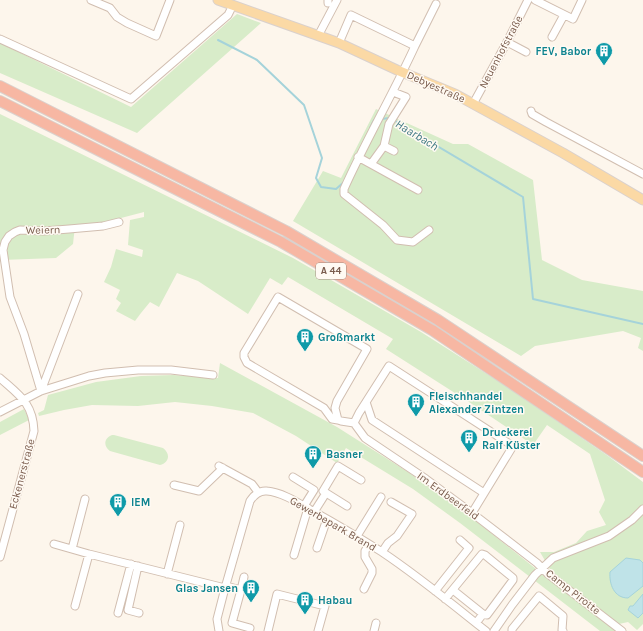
<svg xmlns="http://www.w3.org/2000/svg" width="643" height="631" font-family="Karla,sans-serif">
  <style>
    .green { fill: #d8ecc9 }
    .water { fill: #bfe3e8; stroke: #a5d3da }
    .lines { fill: none; stroke-linecap: round; stroke-linejoin: round }
    .stream { stroke: #a5d3da; stroke-width: 2 }
    .minor-casing { stroke: #d1beb0; stroke-width: 9 }
    .major-casing { stroke: #dad1cd; stroke-width: 11 }
    .highway-casing { stroke: #dad1cd; stroke-width: 12 }
    .minor { stroke: #fff; stroke-width: 7 }
    .major { stroke: #fbd9a5; stroke-width: 9 }
    .highway { stroke: #f7b7a3; stroke-width: 10 }
    .labels { text-anchor: middle; dominant-baseline: central; stroke-width: 3; stroke-linejoin: round; paint-order: stroke }
    .shield { fill: #fffaf3; stroke: #a28b7f; stroke-width: 1 }
    .shield-label { font-size: 10px; font-weight: bold; fill: #7a5c4d }
    .culture-label { font-size: 11px; font-weight: bold; fill: #0d838f; stroke: #fffaf3; text-anchor: start }
    .street-label { font-size: 11px; fill: #7a5c4d; stroke: #fffaf3 }
    .water-label { font-size: 12px; font-style: italic; fill: #437c86; stroke: #fffaf3 }
  </style>
  <rect width="100%" height="100%" fill="#fdf6ec"/>
  <!-- green -->
  <path class="green" d="M237 14 261 23 137 133 0 73V43L131 107Z
    M376 109 453 144H468L533 180 542 260 582 280 643 291V351L638 348 641 338 623 331 535 346 521 356 293 221 323 171 341 178Z
    M0 114 293 258 421 332 509 388 608 456 643 482V624L637 630 628 622 619 624 551 571 540 552H554L576 543 587 531 606 525 599 512 605 500 590 454 547 425 533 445 469 402 386 349 393 339 288 277 282 285 270 278 248 314 198 281 177 273 159 307 150 302 141 313 135 321 116 311 121 303 116 299 120 290 104 282 111 267 116 249 142 257 143 250 128 245 130 220 144 217V212L98 224 75 226 73 244 56 258 2 260 0 262Z
    M220 363 337 427 408 472 471 517 546 577 617 631H600L460 523 413 489 346 448 337 463 296 436 253 413 212 406 175 402 138 406 92 405 64 410 39 416 38 413 44 410 48 395 96 382 141 376 173 375 218 378Z
    M24 409 29 420 0 435V422Z
    M112 435H114L163 448C171 454 169 463 160 465L110 451C103 446 104 438 112 435Z"/>
  <!-- water -->
  <path class="water" d="M626 558 640 560 643 563V586L628 598C614 598 609 584 610 572Z
    M643 594V613L638 618 628 610 630 606H633Z"/>
  <g class="lines">
    <!-- stream -->
    <path class="stream" d="M218 40 257 60 304 105 322 158 316 178 321 187 336 189 344 182
      M381 119 390 118 523 197 533 299 643 324
      M370 128 374 120H375"/>
    <defs>
      <path id="minor" d="M91 0 110 8 117 17 127 23 156 36 170 0
        M328 0V3
        M535 0 573 19 582 0
        M318 36 337 0
        M552 37 564 15
        M0 39 131 99 228 15 233 5
        M507 42 526 52
        M339 43 351 15 415 46C393 94 366 140 344 189V194L383 225 397 240 413 242 429 230
        M415 46 436 4
        M473 104 507 42 528 0
        M531 111 532 114 546 122 643 174
        M384 146 394 151
        M358 157 418 190
        M371 164 384 146 389 124 406 97 393 92
        M278 297 367 349 337 401 335 408 338 420 332 419 324 408 247 363 244 357V353Z
        M0 378C19 395 33 403 34 431L0 557
        M41 391 24 334 10 297 3 250 5 242 9 236 15 232 20 230 44 231 69 229 103 226 119 222
        M41 391 78 294
        M366 402 372 420 484 493
        M0 412 41 391 89 376 105 373 138 370H171L213 375
        M338 420 341 421 354 423
        M354 423 365 438 426 479 472 513 537 563 548 574 622 631
        M354 423 359 413 389 366 513 446 472 513
        M219 466 252 484 258 492
        M293 477 314 490 304 506
        M174 485 199 491 223 468
        M347 506 323 491 338 466 361 480
        M314 512 326 493
        M357 536 381 497
        M54 544 89 554 225 588
        M317 548 327 519
        M72 549 85 499
        M382 552 388 543 397 536 412 514 391 502
        M294 555 308 508
        M138 566 128 610 139 613
        M167 574 180 525
        M226 586 241 590 232 623 250 628
        M364 589 372 573V569L365 557V551L369 544
        M241 590 244 577
        M453 590 483 614
        M435 591 469 548 460 540
        M445 599 482 554 485 555 513 578V580L487 615 483 614 476 623
        M75 606 89 554
        M118 613 131 564
        M219 631 217 619 225 588 250 501C254 495 259 490 267 491 281 492 297 502 309 509 333 522 358 537 382 552 418 576 452 604 486 631
        M268 631 277 594 325 606 318 631
        M374 631 376 623
        M494 631 512 605 535 575 553 558 609 536 632 520 643 509
        M512 631V629L539 596 563 616 562 630 563 631"/>
      <path id="major" d="M218 0 339 43 397 70 455 94 563 153 643 200"/>
      <path id="highway" d="M0 86 286 231 438 320 643 456
        M0 101 281 242 432 330 643 472"/>
    </defs>
    <!-- minor casing -->
    <use href="#minor" class="minor-casing"/>
    <!-- major casing -->
    <use href="#major" class="major-casing"/>
    <!-- highway casing -->
    <use href="#highway" class="highway-casing"/>
    <!-- minor -->
    <use href="#minor" class="minor"/>
    <!-- major -->
    <use href="#major" class="major"/>
    <!-- highway -->
    <use href="#highway" class="highway"/>
  </g>
  <!-- icons -->
  <defs>
    <symbol id="building-pin" viewBox="-11 -11 22 30"><path d="M0 17L-7.5 6A9.5 9.5 0 1 1 7.5 6Z" fill="#0f9aa8" stroke="#fffaf3"/><path d="M-4-6H4V6H1V3H-1V6H-4ZM-2.5-4.3h1.7v1.8h-1.7ZM.8-4.3h1.7v1.8H.8ZM-2.5-1h1.7V.8h-1.7ZM.8-1h1.7V.8H.8Z" fill="#fff"/></symbol>
  </defs>
  <g fill-rule="evenodd">
    <use href="#building-pin" x="594" y="41" width="20" height="27"/>
    <use href="#building-pin" x="295" y="327" width="20" height="27"/>
    <use href="#building-pin" x="406" y="392" width="20" height="27"/>
    <use href="#building-pin" x="459" y="428" width="20" height="27"/>
    <use href="#building-pin" x="303" y="444" width="20" height="27"/>
    <use href="#building-pin" x="108" y="492" width="20" height="27"/>
    <use href="#building-pin" x="241" y="578" width="20" height="27"/>
    <use href="#building-pin" x="295" y="590" width="20" height="27"/>
  </g>
  <g class="labels">
    <!-- shield labels -->
    <rect class="shield" x="316" y="263" width="30" height="16" rx="3"/>
    <g class="shield-label">
      <text x="331" y="271">A 44</text>
    </g>
    <!-- culture labels -->
    <g class="culture-label">
      <text x="591" y="51" text-anchor="end">FEV, Babor</text>
      <text x="318" y="337">Großmarkt</text>
      <text x="429" y="396">Fleischhandel<tspan x="429" dy="13">Alexander Zintzen</tspan></text>
      <text x="482" y="432">Druckerei<tspan x="482" dy="13">Ralf Küster</tspan></text>
      <text x="326" y="454">Basner</text>
      <text x="131" y="502">IEM</text>
      <text x="238" y="588" text-anchor="end">Glas Jansen</text>
      <text x="318" y="600">Habau</text>
    </g>
    <!-- street labels -->
    <g class="street-label">
      <text transform="translate(501 52) rotate(-62)">Neuenhofstraße</text>
      <text transform="translate(436 87) rotate(24)">Debyestraße</text>
      <text transform="translate(43 230) rotate(-1)">Weiern</text>
      <text transform="translate(22 474) rotate(-75)">Eckenerstraße</text>
      <text transform="translate(448 496) rotate(36)">Im Erdbeerfeld</text>
      <text transform="translate(333 524) rotate(30)">Gewerbepark Brand</text>
      <text transform="translate(573 592) rotate(38)">Camp Pirotte</text>
    </g>
    <!-- water labels -->
    <g class="water-label">
      <text transform="translate(417 135) rotate(31)">Haarbach</text>
    </g>
  </g>
</svg>
